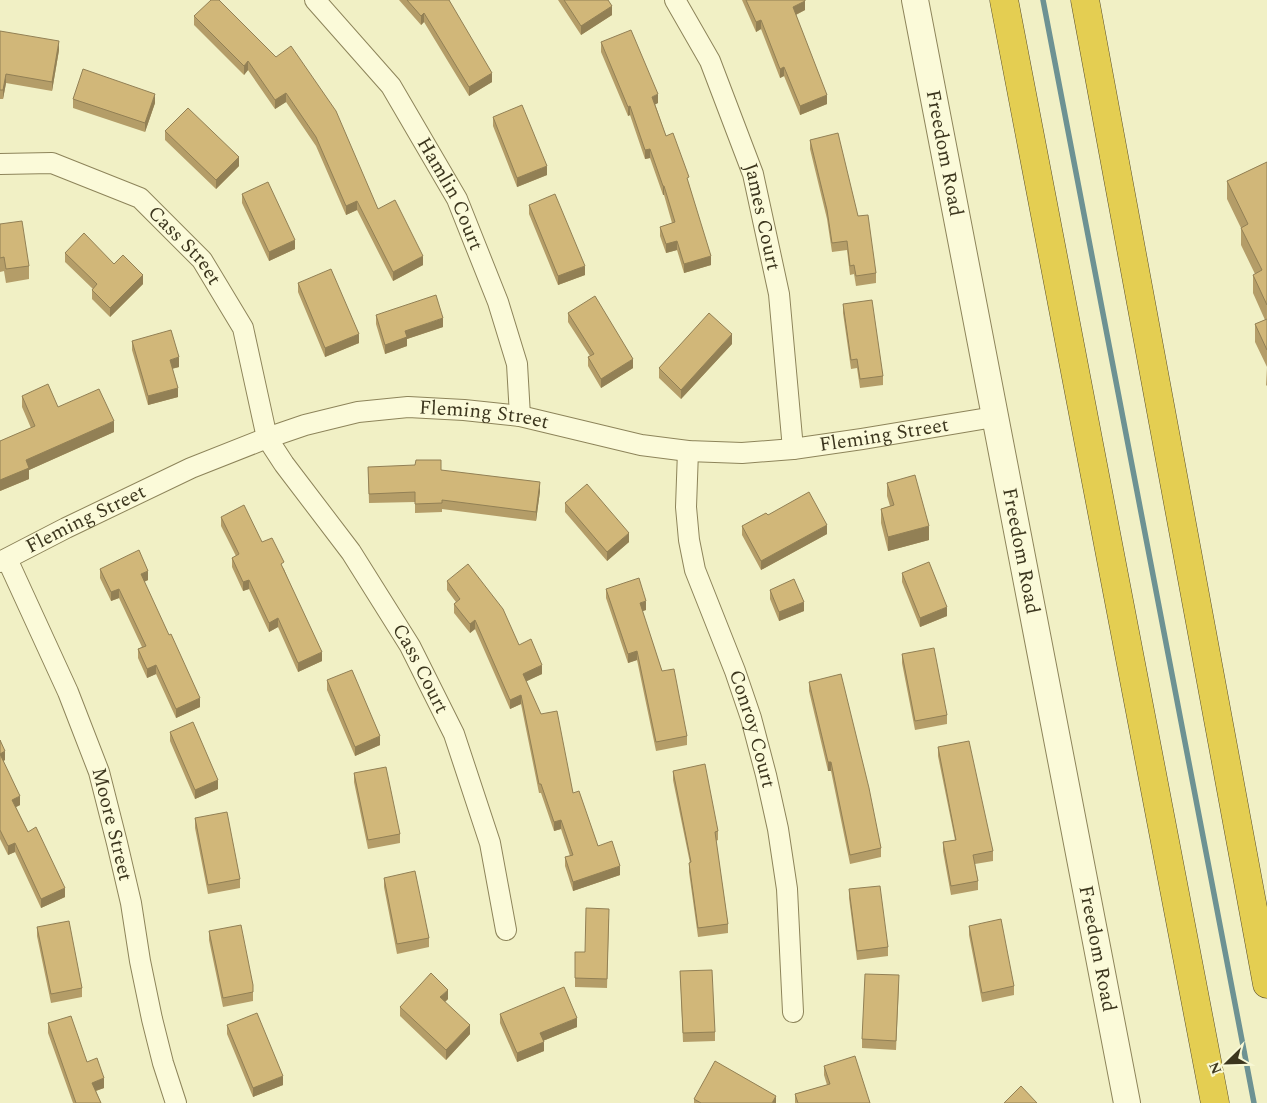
<svg xmlns="http://www.w3.org/2000/svg" width="1267" height="1103" font-family="Spectral,serif">
  <style>
    .lines { fill: none; stroke-linecap: round; stroke-linejoin: round }
    .stream { stroke: #6d9293; stroke-width: 5.5 }
    .minor-casing { stroke: #8d845a; stroke-width: 22 }
    .tertiary-casing { stroke: #8d845a; stroke-width: 28 }
    .motorway-casing { stroke: #5b502e; stroke-width: 29 }
    .minor { stroke: #fbfad9; stroke-width: 20 }
    .tertiary { stroke: #fbfad9; stroke-width: 26 }
    .motorway { stroke: #e4ce52; stroke-width: 28 }
    .wall { fill: #b49d68 }
    .shaded-wall { fill: #928055 }
    .building { fill: #d1b779; stroke: #928055 }
    .labels { text-anchor: middle; dominant-baseline: central; stroke-width: 4; stroke-linejoin: round; paint-order: stroke }
    .street-label { font-size: 20px; fill: #3c361e; stroke: #f8f8d5 }
  </style>
  <rect width="100%" height="100%" fill="#f1f0c5"/>
  <g class="lines">
    <!-- stream -->
    <path class="stream" d="M1043 0 1254 1103"/>
    <defs>
      <g id="minor">
        <path id="s1" d="M315 0 391 86 457 199 498 302 517 364 520 416"/>
        <path id="s2" d="M675 0 710 61 753 174 779 294 793 449"/>
        <path id="s3" d="M0 164 52 163 140 198 202 260 243 328 267 438 284 464 351 552 410 646 454 734 490 843 506 930"/>
        <path id="s4" d="M688 451 686 507 689 540 695 570 735 671 751 718 766 775 778 829 787 889 793 1012"/>
        <path id="s5" d="M7 559 68 692 99 772 117 843 131 903 140 961 152 1019 163 1063 176 1103"/>
        <path id="s6" d="M0 562 66 528 191 468 267 438 305 425 358 412 408 407 464 410 520 416 641 445 688 451 742 453 793 449 862 439 994 417"/>
      </g>
      <g id="tertiary">
        <path id="s7" d="M915 0 1127 1103"/>
      </g>
      <path id="motorway" d="M1004 0 1215 1103
        M1085 0 1267 984"/>
    </defs>
    <!-- minor casing -->
    <use href="#minor" class="minor-casing"/>
    <!-- tertiary casing -->
    <use href="#tertiary" class="tertiary-casing"/>
    <!-- motorway casing -->
    <use href="#motorway" class="motorway-casing"/>
    <!-- minor -->
    <use href="#minor" class="minor"/>
    <!-- tertiary -->
    <use href="#tertiary" class="tertiary"/>
    <!-- motorway -->
    <use href="#motorway" class="motorway"/>
  </g>
  <!-- wall -->
  <path class="wall" d="M219 0 378 209 423 265 393 281 357 210 346 215 316 146 286 102 275 109 248 70 244 75 194 25V16Z
    M399 0H449L492 82 469 96 424 22 421 25Z
    M558 0H608L612 15 581 35Z
    M742 0H805V10L796 15 827 104 800 115 784 76 780 78 761 29 756 32Z
    M0 31 59 50 52 91 6 83 3 99H0Z
    M601 42 658 103 655 104 666 136 689 184 711 265 684 273 677 250 666 253 660 236V227L672 223 664 195H663L650 158 645 159 630 115 628 116 601 52Z
    M73 99 155 103 145 132 73 108Z
    M493 117 547 175 517 187 493 126Z
    M165 131 239 166 216 189 165 140Z
    M810 140 858 216 876 273V283L856 286 854 274 850 275 847 250 832 252 827 219 810 149Z
    M1267 162V386L1266 385 1267 367 1255 342V324L1265 320 1253 293V275L1255 274 1241 245V228L1227 199V181Z
    M242 194 295 249 269 261 242 203Z
    M529 205 585 275 558 285 529 214Z
    M0 224 29 266V279L6 283 4 271 0 272Z
    M65 253 143 284 110 317 92 299V290L93 289 65 262Z
    M298 283 359 343 325 357 298 292Z
    M843 304 883 376V385L860 388 857 368 851 369 843 313Z
    M568 313 633 368 601 388 588 366V357L590 356 568 322Z
    M376 315 443 327 407 339V346L385 354 376 324Z
    M132 341 179 367 172 369 178 397 148 405 132 350Z
    M732 344 681 399 659 378V368Z
    M22 396 58 407 114 432 29 470V479L0 491V441L31 428 22 407Z
    M368 467 441 470 540 491 536 521 442 509V512L415 513V502L369 503Z
    M887 483 929 540 888 551 881 523V509L890 506 887 496Z
    M565 503 629 542 607 561 565 512Z
    M768 515 827 534 761 570 742 535V526Z
    M221 517 262 542 284 569 322 661 298 672 278 627 269 632 249 589 243 591 232 567V558L236 556 221 526Z
    M100 569 148 580 144 582 200 707 176 718 156 674 147 678 138 658V649L142 647 119 598 111 601 100 578Z
    M902 573 947 616 920 627 902 582Z
    M447 581 519 645 542 674 526 681 573 793 598 846 620 875 573 891 565 866V857L570 856 561 829 554 831 541 793H539L521 704 510 709 475 629 470 633 454 613V604L456 602 447 590Z
    M606 589 646 610 642 611 662 671 687 736V745L656 751 637 660 628 663 606 598Z
    M770 590 804 611 779 621 770 599Z
    M902 654 947 715V724L915 730 902 663Z
    M327 680 380 745 355 756 327 690Z
    M809 682 881 848V857L850 864 831 771H828L809 691Z
    M170 732 218 789 195 799 170 741Z
    M0 740 5 760 3 761 20 805 16 807 28 832 65 897 41 908 15 852 8 855 0 839Z
    M938 747 993 851V861L975 864 978 881V890L951 895 943 851V842L955 840 938 756Z
    M673 771 718 831V840L716 841 728 924V933L698 937 689 872V863H690L673 780Z
    M354 773 400 834V843L368 849 354 782Z
    M195 818 240 879V888L208 894 195 828Z
    M384 878 429 938V947L397 954 384 887Z
    M849 889 888 947V956L857 960 849 898Z
    M609 918 607 988 575 987V952H585Z
    M969 926 1014 986V995L982 1002 969 935Z
    M37 927 82 988V997L51 1003 37 936Z
    M209 931 253 985V1001L223 1007 209 940Z
    M680 971 715 1032V1041L683 1042Z
    M899 984 896 1050 862 1048V1039Z
    M448 999 445 1002 470 1034 446 1060 400 1016V1007Z
    M500 1014 577 1027 543 1041 544 1051 517 1062 500 1023Z
    M48 1023 87 1062 104 1088 96 1091 101 1103H73L48 1033Z
    M227 1025 283 1085 253 1097 227 1034Z
    M824 1066 870 1103H795V1094L827 1085 824 1075Z
    M694 1099 776 1103H694Z"/>
  <!-- shaded-wall -->
  <path class="shaded-wall" d="M805 1V10L793 16V7Z
    M612 6V15L581 35V26Z
    M424 13V22L421 25V16Z
    M761 20V29L756 32V22Z
    M59 41V50L52 91V82Z
    M248 61V70L244 75V66Z
    M784 67V76L780 78V69Z
    M492 73V82L469 96V87Z
    M6 74V83L3 99V90Z
    M286 93V102L275 109V100Z
    M155 94V103L145 132V123Z
    M658 94V103L652 106V97Z
    M827 95V104L800 115V106Z
    M630 106V115L628 116V107Z
    M650 149V158L645 159V150Z
    M239 157V166L216 189V180Z
    M547 166V175L517 187V178Z
    M663 186H664V195H663Z
    M357 201V210L346 215V206Z
    M295 240V249L269 261V252Z
    M677 241V250L666 253V244Z
    M423 256V265L393 281V272Z
    M711 256V265L684 273V264Z
    M585 266V275L558 285V276Z
    M143 275V284L110 317V308Z
    M443 318V327L407 339V346L385 354V345L405 331Z
    M359 334V343L325 357V348Z
    M732 334V344L681 399V390Z
    M179 357V367L170 369V360Z
    M633 359V368L601 388V379Z
    M178 388V397L148 405V396Z
    M114 421V432L29 470V479L0 491V480L26 460Z
    M540 482V491L536 521V512Z
    M827 525V534L761 570V561Z
    M929 526V540L888 551V537Z
    M629 533V542L607 561V552Z
    M148 571V580L141 583V574Z
    M249 580V589L243 591V582Z
    M119 589V598L111 601V592Z
    M646 601V610L640 612V603Z
    M804 602V611L779 621V612Z
    M947 607V616L920 627V618Z
    M278 618V627L269 632V623Z
    M475 620V629L470 633V624Z
    M637 651V660L628 663V654Z
    M322 652V661L298 672V663Z
    M156 665V674L147 678V669Z
    M542 665V674L523 683V674Z
    M521 695V704L510 709V700Z
    M200 698V707L176 718V709Z
    M380 736V745L355 756V747Z
    M5 751V760L0 763V754Z
    M828 762H831V771H828Z
    M218 780V789L195 799V790Z
    M20 796V805L12 809V800Z
    M561 820V829L554 831V822Z
    M15 843V852L8 855V846Z
    M620 866V875L573 891V882Z
    M65 888V897L41 908V899Z
    M448 990V999L440 1006V997Z
    M577 1018V1027L540 1042V1033Z
    M470 1025V1034L446 1060V1050Z
    M544 1042V1051L517 1062V1053Z
    M283 1076V1085L253 1097V1088Z
    M104 1078V1088L92 1092V1083Z
    M776 1096V1103H772Z"/>
  <!-- building -->
  <path class="building" d="M211 0H219L276 57 291 46 336 111 378 209 395 200 423 256 393 272 357 201 346 206 316 137 286 93 275 100 248 61 244 66 194 16Z
    M407 0H449L492 73 469 87 424 13 421 16Z
    M564 0H608L612 6 581 26Z
    M746 0H805V1L793 7 827 95 800 106 784 67 780 69 761 20 756 22Z
    M631 30 658 94 652 97 666 136 673 133 689 177 687 178 711 256 684 264 677 241 666 244 660 227 675 222 664 186H663L650 149 645 150 630 106 628 107 601 42Z
    M0 31 59 41 52 82 6 74 3 90H0Z
    M83 69 155 94 145 123 73 99Z
    M522 105 547 166 517 178 493 117Z
    M188 108 239 157 216 180 165 131Z
    M838 133 858 216 868 215 876 273 856 276 854 265 850 266 847 241 832 243 827 210 810 140Z
    M1267 162V305L1253 275 1262 270 1241 228 1248 224 1227 181Z
    M268 182 295 240 269 252 242 194Z
    M555 194 585 266 558 276 529 205Z
    M22 221 29 266 6 269 4 257 0 258V224Z
    M84 233 114 264 123 255 143 275 110 308 92 290 97 284 65 253Z
    M331 269 359 334 325 348 298 283Z
    M436 295 443 318 405 331 407 337 385 345 376 315Z
    M595 296 633 359 601 379 588 357 594 354 568 313Z
    M872 300 883 376 860 379 857 359 851 360 843 304Z
    M709 313 732 334 681 390 659 368Z
    M1267 319V350L1255 324Z
    M171 330 179 357 170 360 178 388 148 396 132 341Z
    M48 384 58 407 99 389 114 421 26 460 29 468 0 480V441L35 426 22 396Z
    M416 460H441V470L540 482 536 512 442 500V503L415 504V492L369 494 368 467 415 465Z
    M915 475 929 526 888 537 881 509 894 505 887 483Z
    M587 484 629 533 607 552 565 503Z
    M809 492 827 525 761 561 742 526 766 513 768 515Z
    M244 505 262 542 272 538 284 562 281 564 322 652 298 663 278 618 269 623 249 580 243 582 232 558 239 554 221 517Z
    M139 550 148 571 141 574 169 635 171 634 200 698 176 709 156 665 147 669 138 649 146 646 119 589 111 592 100 569Z
    M929 562 947 607 920 618 902 573Z
    M468 564 503 609 519 645 531 639 542 665 523 674 541 714 557 711 573 793 579 791 598 846 612 841 620 866 573 882 565 857 573 855 561 820 554 822 541 784H539L521 695 510 700 475 620 470 624 454 604 460 599 447 581Z
    M639 578 646 601 640 603 662 671 674 669 687 736 656 742 637 651 628 654 606 589Z
    M794 579 804 602 779 612 770 590Z
    M934 648 947 715 915 721 902 654Z
    M352 670 380 736 355 747 327 680Z
    M841 674 869 788 881 848 850 855 831 762H828L809 682Z
    M193 722 218 780 195 790 170 732Z
    M0 740 5 751 0 754Z
    M969 741 993 851 973 855 978 881 951 886 943 842 956 840 938 747Z
    M0 754 20 796 12 800 28 832 36 827 65 888 41 899 15 843 8 846 0 830Z
    M705 764 718 831 715 832 728 924 698 928 689 863 691 862 673 771Z
    M386 767 400 834 368 840 354 773Z
    M227 812 240 879 208 885 195 818Z
    M415 871 429 938 397 944 384 878Z
    M880 886 888 947 857 951 849 889Z
    M586 908 609 909 607 979 575 978V952H585Z
    M1001 919 1014 986 982 993 969 926Z
    M69 921 82 988 51 994 37 927Z
    M241 925 253 985V992L223 998 209 931Z
    M712 970 715 1032 683 1033 680 971Z
    M431 973 448 990 440 997 470 1025 446 1050 400 1007Z
    M865 974 899 975 896 1041 862 1039Z
    M564 987 577 1018 540 1033 544 1042 517 1053 500 1014Z
    M257 1013 283 1076 253 1088 227 1025Z
    M71 1016 87 1062 97 1058 104 1078 92 1083 101 1103H76L48 1023Z
    M855 1056 870 1103H798L795 1094 830 1084 824 1066Z
    M715 1061 776 1096 772 1103H701L694 1099Z
    M1021 1086 1037 1103H1004Z"/>
  <g class="labels">
    <!-- street labels -->
    <g class="street-label">
      <text stroke="none"><textPath href="#s7" startOffset="156">Freedom Road</textPath></text>
      <text stroke="none"><textPath href="#s1" startOffset="238">Hamlin Court</textPath></text>
      <text stroke="none"><textPath href="#s2" startOffset="235">James Court</textPath></text>
      <text stroke="none"><textPath href="#s3" startOffset="212">Cass Street</textPath></text>
      <text stroke="none"><textPath href="#s6" startOffset="516">Fleming Street</textPath></text>
      <text stroke="none"><textPath href="#s6" startOffset="921">Fleming Street</textPath></text>
      <text stroke="none"><textPath href="#s6" startOffset="96">Fleming Street</textPath></text>
      <text stroke="none"><textPath href="#s7" startOffset="561">Freedom Road</textPath></text>
      <text stroke="none"><textPath href="#s3" startOffset="704">Cass Court</textPath></text>
      <text stroke="none"><textPath href="#s4" startOffset="289">Conroy Court</textPath></text>
      <text stroke="none"><textPath href="#s5" startOffset="286">Moore Street</textPath></text>
      <text stroke="none"><textPath href="#s7" startOffset="966">Freedom Road</textPath></text>
    </g>
  </g>
  <!-- north arrow -->
  <g transform="translate(1227 1063) rotate(247)" stroke="#f8f8d5" stroke-width="4" paint-order="stroke">
  <path d="M0-4L9 19L0 12L-9 19Z" fill="#3c361e"/>
  <text y="-8" font-size="14" font-weight="bold" text-anchor="middle" fill="#3c361e">N</text>
  </g>
</svg>
